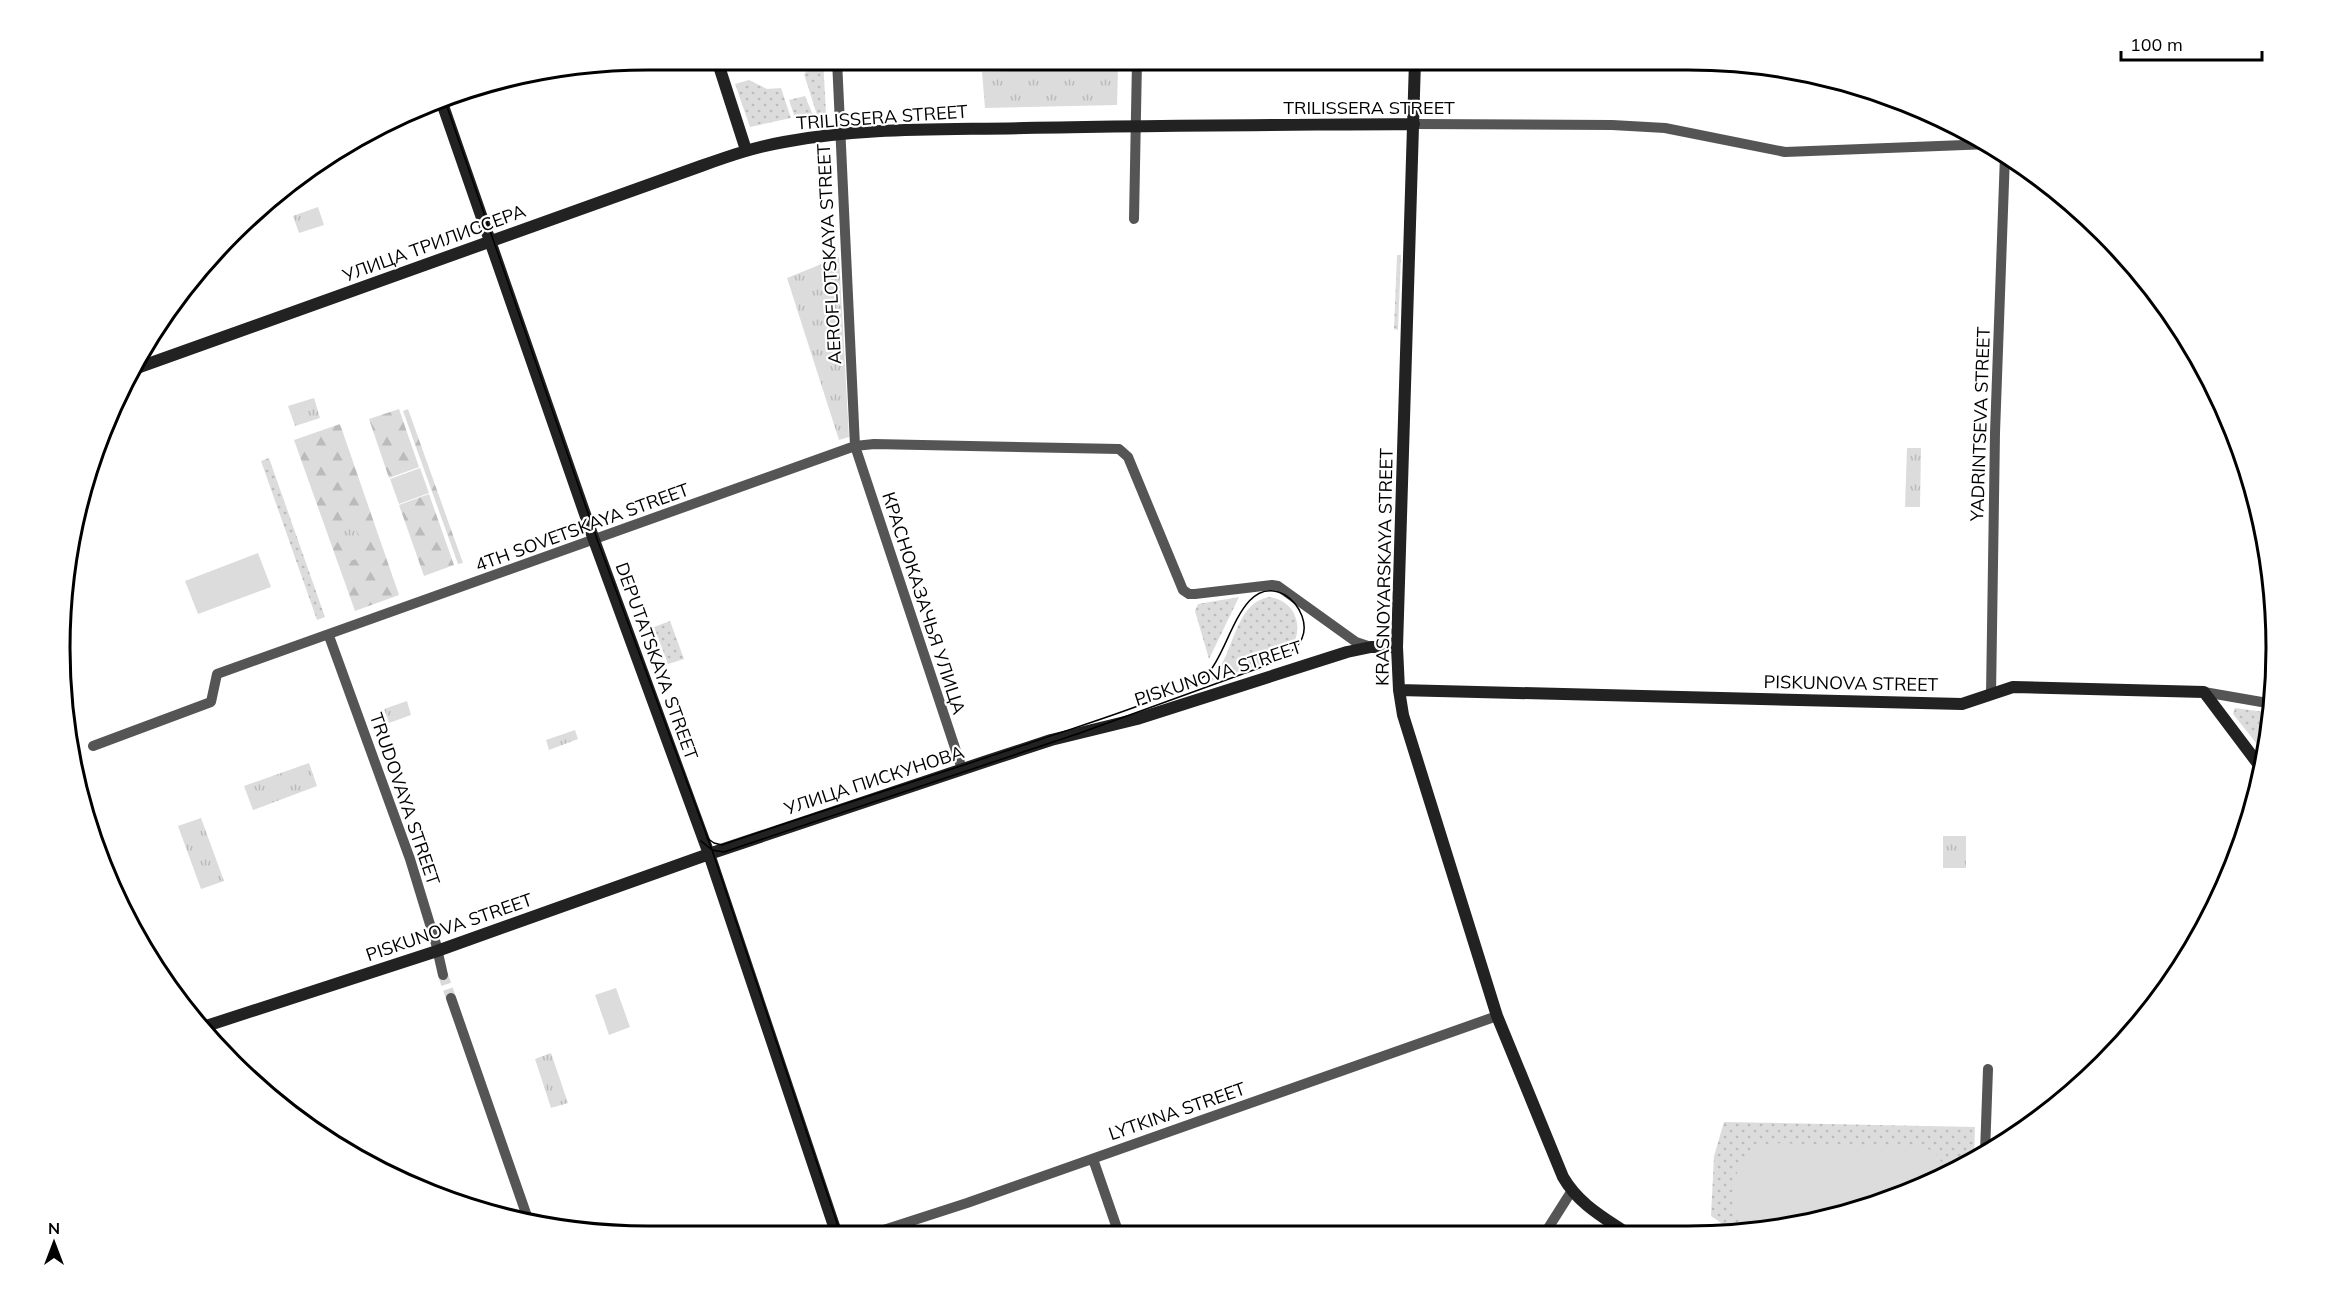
<svg xmlns="http://www.w3.org/2000/svg" width="2337" height="1297" font-family="Mulish,sans-serif">
  <style>
    .grass { fill: url(#grass-dots) }
    .forest { fill: url(#forest-firs) }
    .park { fill: url(#park-tufts) }
    .pitch { fill: #dcdcdc }
    .lines { fill: none; stroke-linecap: round; stroke-linejoin: round }
    .street-tunnel { stroke: #d9d9d9; stroke-width: 10; stroke-dasharray: 10 5; stroke-linecap: butt }
    .street { stroke: #555; stroke-width: 10 }
    .secondary { stroke: #222; stroke-width: 12 }
    .tram { stroke: #000; stroke-width: 1.5 }
    .labels { text-anchor: middle; dominant-baseline: central; stroke-width: 4.5; stroke-linejoin: round; paint-order: stroke }
    .street-label { font-size: 18px; fill: #000; stroke: #fff }
    .rim { fill: none; stroke: #000; stroke-width: 3 }
  </style>
  <defs>
    <pattern id="grass-dots" width="8" height="8" patternUnits="userSpaceOnUse" patternTransform="scale(1.5)"><rect width="8" height="8" fill="#dcdcdc"/><path d="M2 2h.1M6 6h.1" fill="none" stroke="#bbb" stroke-width="1.8" stroke-linecap="round"/></pattern>
    <pattern id="forest-firs" width="22" height="20" patternUnits="userSpaceOnUse" patternTransform="scale(1.5)"><rect width="22" height="20" fill="#dcdcdc"/><path d="M5 1l3.5 6h-7zM16 11l3.5 6h-7z" fill="#bbb"/></pattern>
    <pattern id="park-tufts" width="24" height="20" patternUnits="userSpaceOnUse" patternTransform="scale(1.5)"><rect width="24" height="20" fill="#dcdcdc"/><path d="M3 7l-1-3M5 7V3M7 7l1-3M15 17l-1-3M17 17v-4M19 17l1-3" fill="none" stroke="#bbb"/></pattern>
  </defs>
  <rect width="100%" height="100%" fill="#fff"/>
  <!-- grass -->
  <path class="grass" d="M820 60H823L826 113 817 115 804 74Z
    M749 80 767 89 781 88 791 118 750 127 735 84Z
    M805 96 813 115 795 118 789 100Z
    M1397 255H1401L1398 330 1394 329Z
    M269 458 325 617 317 620 261 461Z
    M1239 597 1209 659 1195 611 1198 604Z
    M1270 597C1281 599 1291 605 1295 616 1299 625 1298 639 1291 647 1277 662 1225 676 1204 683 1208 680 1212 677 1215 674 1235 651 1235 602 1270 597Z
    M670 621 684 659 668 664 654 627Z
    M2235 708 2272 713V725L2265 754 2233 714Z
    M1724 1122 1975 1127 1974 1158 1878 1206 1765 1232H1734L1711 1216 1714 1156Z"/>
  <!-- forest -->
  <path class="forest" d="M399 409 419 467 389 478 369 419Z
    M408 409 463 563 458 564 403 411Z
    M340 424 399 595 355 611 294 440Z
    M429 494 454 565 424 576 399 505Z"/>
  <!-- park -->
  <path class="park" d="M1118 68 1117 105 985 108 982 72Z
    M318 207 324 225 299 233 293 216Z
    M839 257 849 437 839 440 787 278Z
    M314 398 320 418 295 426 288 406Z
    M1907 448H1921L1920 507H1905Z
    M354 524 365 556 350 561 339 529Z
    M407 701 411 715 389 723 384 709Z
    M575 730 578 739 549 750 546 740Z
    M309 763 317 786 253 810 244 786Z
    M201 818 224 881 201 889 178 826Z
    M1943 836H1966V868H1943Z
    M551 1053 568 1103 551 1108 535 1059Z"/>
  <!-- pitch -->
  <path class="pitch" d="M420 468 429 493 399 504 390 479Z
    M258 553 271 587 198 614 185 581Z
    M616 988 630 1027 609 1035 595 995Z
    M1772 1143 1924 1147 1934 1152 1948 1171 1878 1206 1765 1232H1752C1748 1228 1742 1223 1739 1218 1722 1192 1741 1146 1772 1143Z"/>
  <g class="lines">
    <!-- street-tunnel -->
    <path class="street-tunnel" d="M443 975 451 998"/>
    <!-- street -->
    <path class="street" d="M837 60 855 446 962 769
      M1414 124 1612 125 1665 128 1785 152 1990 144
      M1134 219 1137 61
      M329 636 410 859 436 944 443 975
      M2204 692 2273 704
      M1991 695 1995 433 2005 155
      M93 746 211 702 217 674 855 446 874 444 1119 449 1128 457 1183 590 1189 594H1195L1272 585 1278 586 1356 642 1371 647
      M451 998 529 1222
      M1985 1153 1988 1069
      M1093 1159 1119 1234
      M1545 1233 1571 1192
      M868 1235 967 1203 1497 1016"/>
    <!-- secondary -->
    <path class="secondary" d="M717 60 746 150
      M1415 61 1397 647 1399 690 1403 715 1497 1016 1563 1177C1578 1203 1601 1216 1625 1232
      M441 100 594 540 709 854 837 1235
      M134 369 701 166C729 156 755 147 784 142 862 127 944 130 1024 128 1154 125 1284 125 1414 124
      M1399 690 1962 704 2013 687 2204 692 2262 769
      M200 1028 437 951 709 854 984 762 1051 740 1137 719 1347 652 1371 647H1397"/>
    <!-- tram -->
    <path class="tram" d="M444 98 597 539 712 850 841 1235
      M701 841 712 850 724 852 1080 733 1259 668C1281 658 1313 647 1302 616 1299 608 1293 600 1285 595 1241 571 1229 653 1208 673 1197 684 1179 690 1164 696 1120 714 1073 728 1027 744 926 778 824 810 722 845L714 843 707 838"/>
  </g>
  <g class="labels">
    <!-- street labels -->
    <g class="street-label">
      <text x="1369" y="107">TRILISSERA STREET</text>
      <text transform="translate(882 117) rotate(-4)">TRILISSERA STREET</text>
      <text transform="translate(434 243) rotate(-20)">УЛИЦА ТРИЛИССЕРА</text>
      <text transform="translate(829 254) rotate(-93)">AEROFLOTSKAYA STREET</text>
      <text transform="translate(1980 424) rotate(-88)">YADRINTSEVA STREET</text>
      <text transform="translate(582 527) rotate(-20)">4TH SOVETSKAYA STREET</text>
      <text transform="translate(1384 567) rotate(-89)">KRASNOYARSKAYA STREET</text>
      <text transform="translate(924 603) rotate(72)">КРАСНОКАЗАЧЬЯ УЛИЦА</text>
      <text transform="translate(657 661) rotate(70)">DEPUTATSKAYA STREET</text>
      <text transform="translate(1218 673) rotate(-18)">PISKUNOVA STREET</text>
      <text transform="translate(1851 683) rotate(1)">PISKUNOVA STREET</text>
      <text transform="translate(874 780) rotate(-18)">УЛИЦА ПИСКУНОВА</text>
      <text transform="translate(405 799) rotate(71)">TRUDOVAYA STREET</text>
      <text transform="translate(449 927) rotate(-19)">PISKUNOVA STREET</text>
      <text transform="translate(1177 1111) rotate(-19)">LYTKINA STREET</text>
    </g>
  </g>
  <!-- crop -->
  <path d="M0 0H2337V1297H0ZM648 70H1688A578 578 0 0 1 2266 648V648A578 578 0 0 1 1688 1226H648A578 578 0 0 1 70 648V648A578 578 0 0 1 648 70Z" fill="#fff" fill-rule="evenodd"/>
  <path class="rim" d="M648 70H1688A578 578 0 0 1 2266 648V648A578 578 0 0 1 1688 1226H648A578 578 0 0 1 70 648V648A578 578 0 0 1 648 70Z"/>
  <!-- north arrow -->
  <g transform="translate(54 1243)" stroke="#ffffff" stroke-width="4.5" paint-order="stroke">
  <path d="M0-4.5L10 22L0 15L-10 22Z" fill="#000000"/>
  <text y="-9" font-size="16" font-weight="bold" text-anchor="middle" fill="#000000">N</text>
  </g>
  <!-- scale -->
  <path d="M2121 51v9h141v-9" fill="none" stroke="#000000" stroke-width="3"/>
  <text x="2130" y="51" font-size="18" fill="#000000" stroke="#ffffff" stroke-width="4.5" paint-order="stroke">100 m</text>
</svg>
